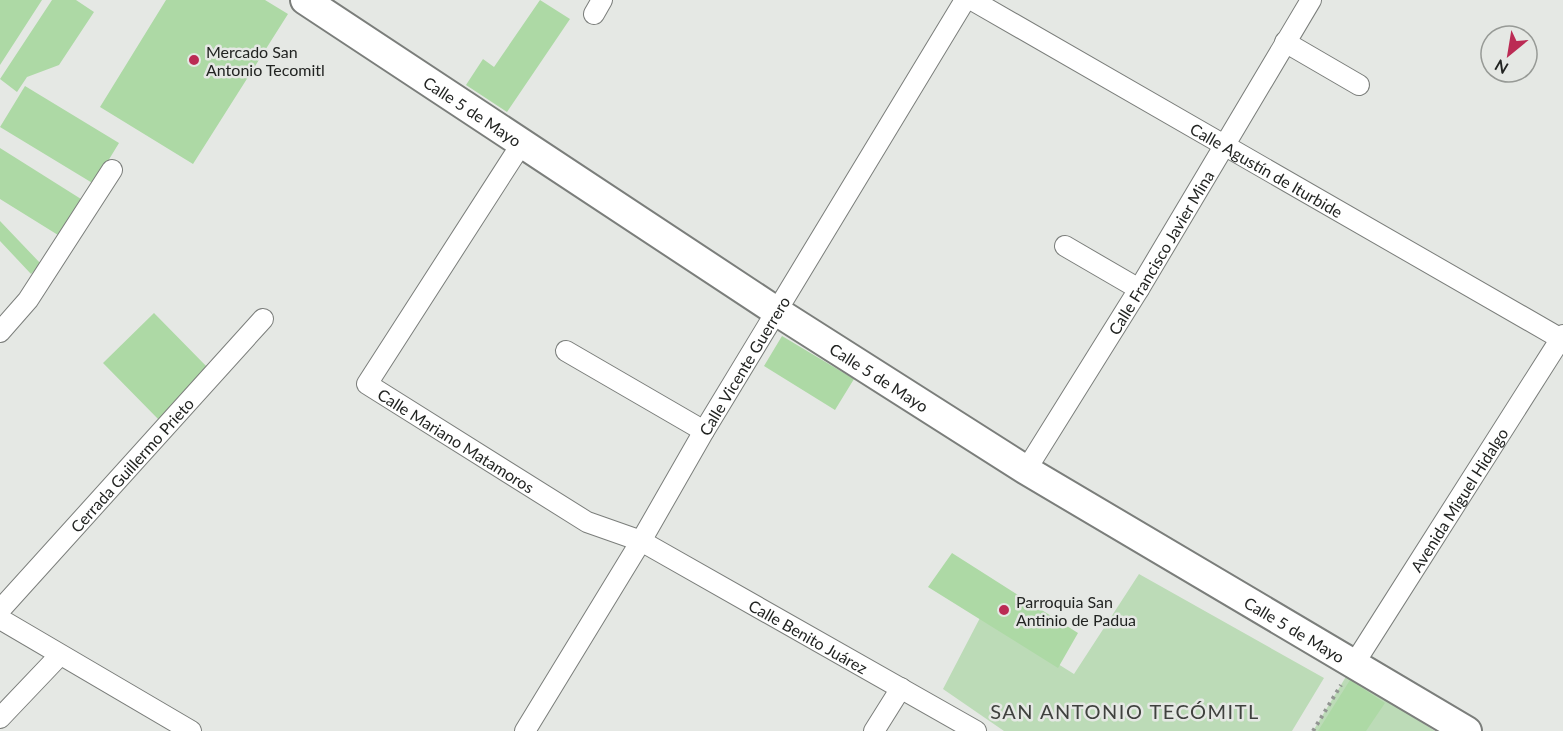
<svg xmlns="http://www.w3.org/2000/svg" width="1563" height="731" font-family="Lato,sans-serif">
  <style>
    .green { fill: #bcdbb7 }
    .building { fill: #add9a5 }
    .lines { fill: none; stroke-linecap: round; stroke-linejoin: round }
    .minor-casing { stroke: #7b7e7b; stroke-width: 22 }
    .secondary-casing { stroke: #7b7e7b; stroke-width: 32 }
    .path { stroke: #929592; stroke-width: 4; stroke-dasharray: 3 4.5; stroke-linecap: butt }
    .minor { stroke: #fff; stroke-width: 20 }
    .secondary { stroke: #fff; stroke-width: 28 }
    .poi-dot { fill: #bb2b54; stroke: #e5e8e4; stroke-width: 2 }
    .labels { text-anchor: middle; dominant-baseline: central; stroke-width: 5; stroke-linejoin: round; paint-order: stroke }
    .poi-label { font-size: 16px; fill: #222422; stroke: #e5e8e4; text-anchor: start }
    .street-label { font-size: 16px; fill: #222422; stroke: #e5e8e4 }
    .quarter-label { font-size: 20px; letter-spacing: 1.5px; fill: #3f413e; stroke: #e5e8e4 }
  </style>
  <rect width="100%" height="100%" fill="#e5e8e4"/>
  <!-- green -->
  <path class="green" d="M1139 574 1324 678 1292 731H1004L943 689 981 616 1074 674Z
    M1347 675 1435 731H1313Z"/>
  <!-- building -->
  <path class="building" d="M0 0H42L0 65Z
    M52 0H76L94 12 59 65 27 77 17 92 0 79Z
    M166 0H265L288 14 193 164 100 107Z
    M540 0 570 19 507 112 466 85 483 59 494 67Z
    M25 86 119 143 94 184 0 127Z
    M0 148 81 199 58 235 0 199Z
    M0 221 41 264 31 274 0 241Z
    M154 313 211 371 160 421 103 363Z
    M782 336 854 379 835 410 764 366Z
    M952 553 1078 633 1058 668 928 587Z
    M1350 680 1385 703 1366 731H1318Z"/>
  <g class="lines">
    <defs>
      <g id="minor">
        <path id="s1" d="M972 0 1563 340"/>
        <path d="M594 14 602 0"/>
        <path d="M1285 42 1359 85"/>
        <path id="s2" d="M522 143 367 384 587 522 641 541 976 731"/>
        <path d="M1065 246 1139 289"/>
        <path d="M0 332 28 300 112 170"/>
        <path d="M566 351 704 431"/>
        <path id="s3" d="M1026 470 1139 289 1311 0"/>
        <path id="s4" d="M0 610 263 319"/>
        <path d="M0 619 191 731"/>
        <path id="s5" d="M1354 664 1563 335"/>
        <path d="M0 718 59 656"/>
        <path id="s6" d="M525 731 641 541 704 431 965 0"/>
        <path d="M874 731 901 688"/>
      </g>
      <g id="secondary">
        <path id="s7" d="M305 0 776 311 1026 470 1467 731"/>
      </g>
    </defs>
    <!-- minor casing -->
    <use href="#minor" class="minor-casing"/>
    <!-- secondary casing -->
    <use href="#secondary" class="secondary-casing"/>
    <!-- path -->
    <path class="path" d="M1313 731 1341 685"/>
    <!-- minor -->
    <use href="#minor" class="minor"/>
    <!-- secondary -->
    <use href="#secondary" class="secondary"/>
  </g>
  <!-- markers -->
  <g class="poi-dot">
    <circle cx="194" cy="60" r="6"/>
    <circle cx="1004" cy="610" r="6"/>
  </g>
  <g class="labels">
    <!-- poi labels -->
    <g class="poi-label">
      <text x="206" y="51">Mercado San<tspan x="206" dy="18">Antonio Tecomitl</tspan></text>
      <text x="1016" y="601">Parroquia San<tspan x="1016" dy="18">Antinio de Padua</tspan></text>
    </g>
    <!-- street labels -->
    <g class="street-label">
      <text stroke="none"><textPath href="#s7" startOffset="201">Calle 5 de Mayo</textPath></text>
      <text stroke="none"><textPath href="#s1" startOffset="340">Calle Agustín de Iturbide</textPath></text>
      <text stroke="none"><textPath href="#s3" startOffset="256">Calle Francisco Javier Mina</textPath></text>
      <text stroke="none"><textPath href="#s6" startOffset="426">Calle Vicente Guerrero</textPath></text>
      <text stroke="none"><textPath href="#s7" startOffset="687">Calle 5 de Mayo</textPath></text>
      <text stroke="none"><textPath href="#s2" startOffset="392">Calle Mariano Matamoros</textPath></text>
      <text stroke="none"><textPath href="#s4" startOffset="196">Cerrada Guillermo Prieto</textPath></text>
      <text stroke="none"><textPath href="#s5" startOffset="195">Avenida Miguel Hidalgo</textPath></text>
      <text stroke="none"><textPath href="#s7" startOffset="1173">Calle 5 de Mayo</textPath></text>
      <text stroke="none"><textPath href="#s2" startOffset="796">Calle Benito Juárez</textPath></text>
    </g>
    <!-- quarter labels -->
    <g class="quarter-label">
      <text x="1125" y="711">SAN ANTONIO TECÓMITL</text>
    </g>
  </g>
  <!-- north arrow -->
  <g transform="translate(1509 54) rotate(210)"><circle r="28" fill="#e5e8e4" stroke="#979a96" stroke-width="1.5"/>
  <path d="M0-4.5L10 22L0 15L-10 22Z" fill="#bb2b54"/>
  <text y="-9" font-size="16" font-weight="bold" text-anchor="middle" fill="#222422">N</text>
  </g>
</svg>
